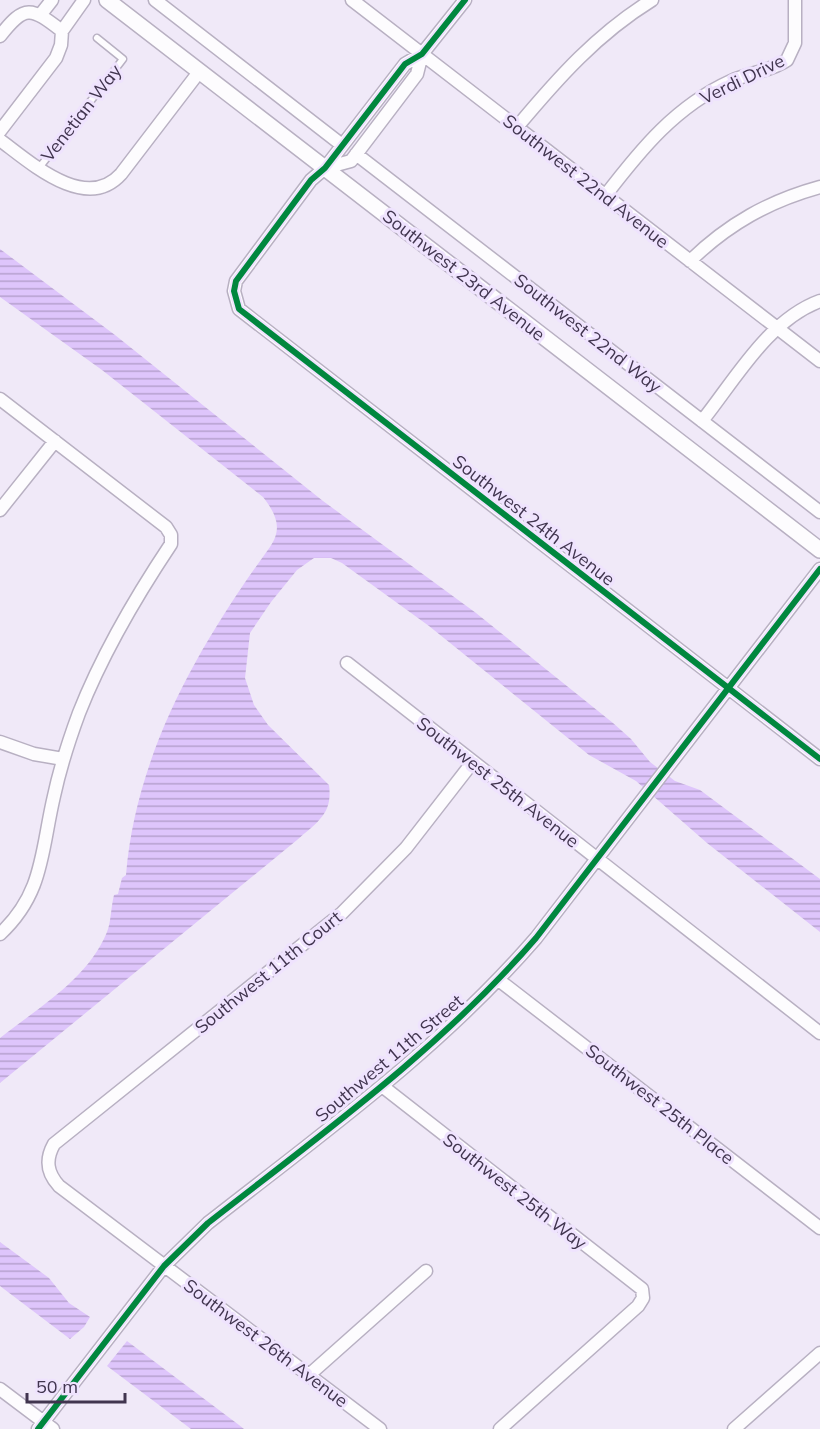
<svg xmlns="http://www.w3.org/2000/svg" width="820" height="1429" font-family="Mulish,sans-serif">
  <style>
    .water { fill: url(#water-rules) }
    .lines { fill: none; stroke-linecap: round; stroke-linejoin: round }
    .service-casing { stroke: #b8b0c2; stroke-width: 9 }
    .minor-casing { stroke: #b8b0c2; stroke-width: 15 }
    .tertiary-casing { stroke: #b8b0c2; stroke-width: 18 }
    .service { stroke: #fdfcfe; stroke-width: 6 }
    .minor { stroke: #fdfcfe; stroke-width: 12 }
    .tertiary { stroke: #fdfcfe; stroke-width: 15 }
    .cycleway-casing { stroke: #efe3fe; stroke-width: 10 }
    .cycleway { stroke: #00873e; stroke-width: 6 }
    .labels { text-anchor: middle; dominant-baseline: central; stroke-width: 6; stroke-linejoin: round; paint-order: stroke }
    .street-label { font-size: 18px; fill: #41354f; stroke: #efe3fe }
  </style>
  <defs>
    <pattern id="water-rules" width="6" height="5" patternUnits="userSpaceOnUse" patternTransform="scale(1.5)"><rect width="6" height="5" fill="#dec5fb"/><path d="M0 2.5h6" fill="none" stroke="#b6a1ce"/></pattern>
  </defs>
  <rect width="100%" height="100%" fill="#f0e9f8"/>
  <!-- water -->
  <path class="water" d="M0 249 115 335 323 501 476 613 613 723 631 739 650 762 675 781 700 790 820 879V932L707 843 636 781 589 755 429 626 342 563 331 558H314L297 570 271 602 250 633 245 678 254 705 268 725 329 785C333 814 317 822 297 840L0 1083V1038C39 1007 88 979 107 932 111 923 111 906 114 895L118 894 122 878 126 875C136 753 199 645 270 547 283 528 276 514 263 497L102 370 0 297Z
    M0 1242 49 1278 69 1303 90 1317 84 1327 70 1339 0 1286Z
    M127 1341 239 1425 244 1429H191L107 1366Z"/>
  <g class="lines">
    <defs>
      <path id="service" d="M39 168 123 59 97 38"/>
      <path id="minor" d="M155 0 342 145
        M352 0 820 361
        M465 0 422 54 405 64 325 168 311 180 236 281 234 291 239 309 820 759
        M41 14 52 0
        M0 36C25 4 31 7 62 31
        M517 127C558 78 597 34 652 0
        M0 131 56 58 61 45 62 31 84 0
        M0 140C31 163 86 213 121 174L199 72
        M356 154 820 512
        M325 168 351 161 417 74 422 54
        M605 196C641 149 676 106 731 81 749 73 771 71 787 60L795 43V0
        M690 261C728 224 769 201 820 187
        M0 399 166 527 171 535V544C135 598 103 652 79 713 69 740 60 768 54 796 41 851 44 893 0 934
        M702 421C735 380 768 320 820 301
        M0 510 55 441
        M347 663 820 1033
        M0 742 34 754 63 759
        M500 981 820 1228
        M382 1086 642 1289 643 1298 638 1306 500 1429
        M309 1375 426 1271
        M0 1389 53 1429
        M38 1429 164 1266 208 1223C323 1133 440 1049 536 938L820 569
        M380 1429 59 1186C47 1173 45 1160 54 1144L342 913 406 848 472 763
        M734 1429 820 1353"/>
      <path id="tertiary" d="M107 0 820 550"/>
    </defs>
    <!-- service casing -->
    <use href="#service" class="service-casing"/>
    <!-- minor casing -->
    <use href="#minor" class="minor-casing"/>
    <!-- tertiary casing -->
    <use href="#tertiary" class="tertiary-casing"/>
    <!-- service -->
    <use href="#service" class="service"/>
    <!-- minor -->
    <use href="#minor" class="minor"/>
    <!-- tertiary -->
    <use href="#tertiary" class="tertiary"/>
    <defs>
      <path id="cycleway" d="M465 0 422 54 405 64 325 168 311 180 236 281 234 291 239 309 820 759
        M38 1429 164 1266 208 1223C323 1133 440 1049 536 938L820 569"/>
    </defs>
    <!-- cycleway casing -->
    <use href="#cycleway" class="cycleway-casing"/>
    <!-- cycleway -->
    <use href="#cycleway" class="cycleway"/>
  </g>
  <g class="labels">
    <!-- street labels -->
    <g class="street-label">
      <text transform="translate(742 79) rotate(-26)">Verdi Drive</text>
      <text transform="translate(81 113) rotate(-52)">Venetian Way</text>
      <text transform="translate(586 181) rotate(38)">Southwest 22nd Avenue</text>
      <text transform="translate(464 275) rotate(38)">Southwest 23rd Avenue</text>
      <text transform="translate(588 333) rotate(38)">Southwest 22nd Way</text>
      <text transform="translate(534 520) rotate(38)">Southwest 24th Avenue</text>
      <text transform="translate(498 782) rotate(38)">Southwest 25th Avenue</text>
      <text transform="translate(268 972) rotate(-39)">Southwest 11th Court</text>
      <text transform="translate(389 1058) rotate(-40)">Southwest 11th Street</text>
      <text transform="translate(660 1104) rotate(38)">Southwest 25th Place</text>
      <text transform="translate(515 1191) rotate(38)">Southwest 25th Way</text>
      <text transform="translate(266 1343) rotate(37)">Southwest 26th Avenue</text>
    </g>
  </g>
  <!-- scale -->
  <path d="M27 1393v9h98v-9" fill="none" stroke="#41354f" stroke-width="3"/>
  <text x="36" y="1393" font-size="18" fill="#41354f" stroke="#efe3fe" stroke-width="4.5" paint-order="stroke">50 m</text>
</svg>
